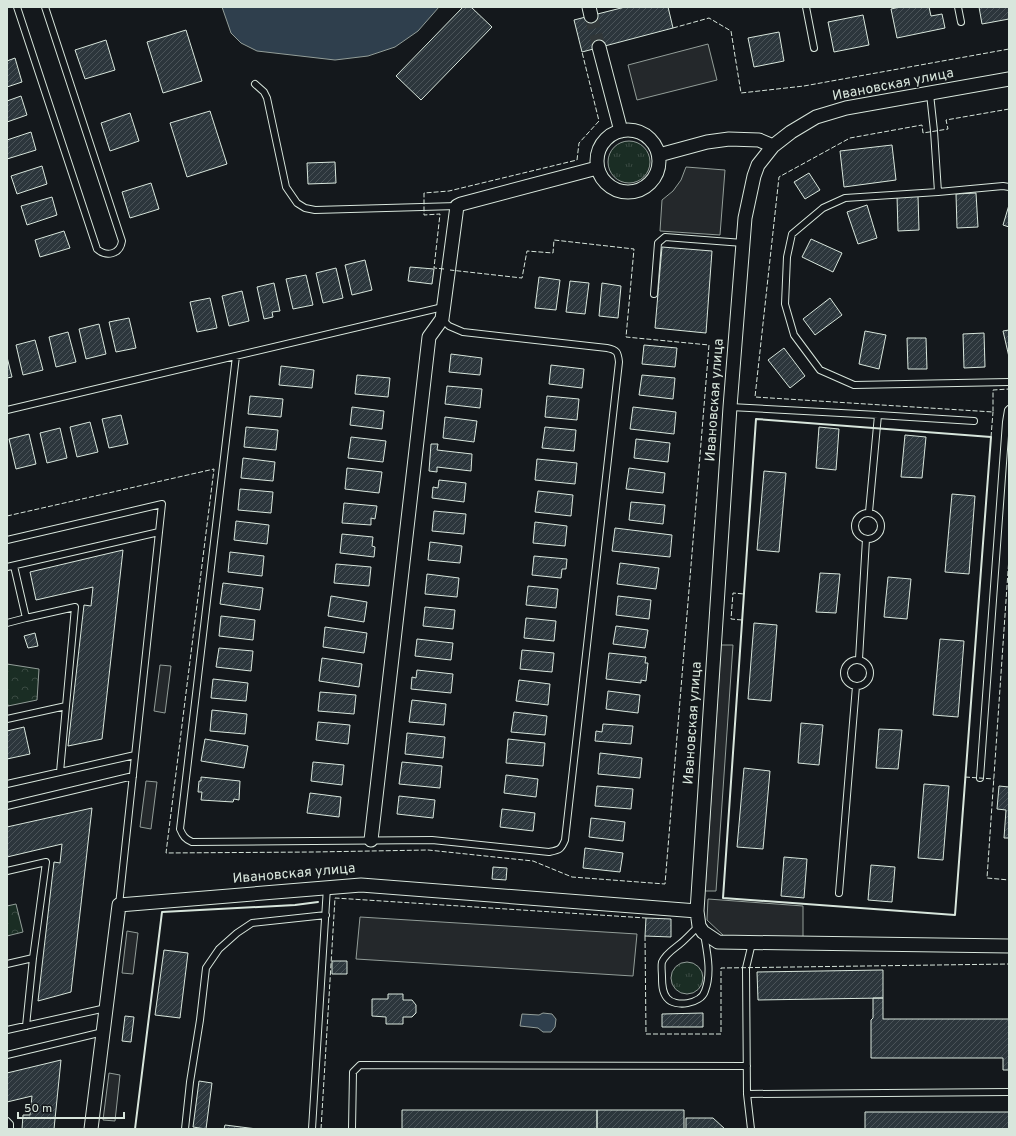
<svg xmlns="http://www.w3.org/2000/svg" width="1016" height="1136" font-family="Overpass,sans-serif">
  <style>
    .grass { fill: url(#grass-tufts); stroke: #939e99 }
    .forest { fill: url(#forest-crowns); stroke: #939e99 }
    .parking { fill: #24282b; stroke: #939e99 }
    .water { fill: #2f3f4d; stroke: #939e99 }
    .building { fill: url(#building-hatch); stroke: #d8e6dc }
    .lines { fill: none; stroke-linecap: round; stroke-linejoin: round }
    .minor-tunnel { stroke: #313739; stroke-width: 13; stroke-dasharray: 13 6; stroke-linecap: butt }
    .service-casing { stroke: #d8e6dc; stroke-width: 8 }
    .minor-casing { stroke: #d8e6dc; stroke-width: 15 }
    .service { stroke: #14181c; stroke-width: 6 }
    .minor { stroke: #14181c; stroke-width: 13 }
    .fence { stroke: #d8e6dc; stroke-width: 1; stroke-dasharray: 5 2; stroke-linecap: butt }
    .wall { stroke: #d8e6dc; stroke-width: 2 }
    .labels { text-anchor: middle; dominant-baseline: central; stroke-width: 3; stroke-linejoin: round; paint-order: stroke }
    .street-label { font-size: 14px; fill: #d8e6dc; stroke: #14181c }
  </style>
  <defs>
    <pattern id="grass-tufts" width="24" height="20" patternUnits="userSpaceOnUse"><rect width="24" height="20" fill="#1a2d24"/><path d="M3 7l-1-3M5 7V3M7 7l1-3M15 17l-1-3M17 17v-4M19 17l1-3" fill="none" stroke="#3b4b43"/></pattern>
    <pattern id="forest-crowns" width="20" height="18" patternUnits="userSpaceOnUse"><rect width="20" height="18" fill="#1a2d24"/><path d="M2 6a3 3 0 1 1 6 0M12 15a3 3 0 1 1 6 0" fill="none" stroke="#3b4b43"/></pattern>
    <pattern id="building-hatch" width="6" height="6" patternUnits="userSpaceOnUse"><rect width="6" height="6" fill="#2c363c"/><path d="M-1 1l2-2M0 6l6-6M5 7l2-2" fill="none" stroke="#4a5358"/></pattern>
  </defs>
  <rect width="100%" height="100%" fill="#14181c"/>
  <!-- grass -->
  <path class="grass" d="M608 162a21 21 0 1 1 42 0a21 21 0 1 1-42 0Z
    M671 978a16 16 0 1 1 32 0a16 16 0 1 1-32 0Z"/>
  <!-- forest -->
  <path class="forest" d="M7 664 39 669 37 700 8 706 7 701Z
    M16 904 23 932 7 936V906Z"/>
  <!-- parking -->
  <path class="parking" d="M708 44 717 80 637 100 628 65Z
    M686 167 725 170 720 235 660 231 662 200 673 191 681 180Z
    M721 645H733L716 891H705Z
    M160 665 171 666 165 713 154 711Z
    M146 781 157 782 151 829 140 827Z
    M708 899 803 906V937L724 936 707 920Z
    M360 917 637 934 633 976 356 959Z
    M127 931 138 933 133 974 122 973Z
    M109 1073 120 1075 115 1121 103 1120Z"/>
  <!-- water -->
  <path class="water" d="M222 7H439L418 31 395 47 368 56 335 60 257 51 241 43 231 33Z
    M543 1013 552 1014 556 1019 555 1027 551 1032H543L538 1028 520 1026 522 1014 539 1015Z"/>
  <!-- building -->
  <path class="building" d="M463 7H471L492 27 421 100 396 76Z
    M625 7H668L673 28 582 52 574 20Z
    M900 7H929L931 16 942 14 945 28 897 38 891 9Z
    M979 7H1009V19L982 24Z
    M863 15 869 45 834 52 828 22Z
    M186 30 202 81 163 93 147 42Z
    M779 32 784 61 754 67 748 38Z
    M106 40 115 70 85 79 75 50Z
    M15 58 22 82 7 87V61Z
    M21 96 27 115 7 122V101Z
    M210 111 227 164 187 177 170 123Z
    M130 113 139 141 110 151 101 123Z
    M31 132 36 150 7 159V140Z
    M892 145 896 180 844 187 840 151Z
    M335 162 336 183 308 184 307 163Z
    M42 166 47 184 17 194 11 176Z
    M809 173 820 190 805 199 794 182Z
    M151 183 159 209 130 218 122 192Z
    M976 193 978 227 957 228 956 194Z
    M897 196H918L919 230 898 231Z
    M52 197 57 215 27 225 21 206Z
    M867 205 877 238 858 244 847 212Z
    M1009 205V227L1003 225Z
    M64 231 70 248 40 257 35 240Z
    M811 239 842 253 833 272 802 257Z
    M662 247 712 251 706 333 655 328Z
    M365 260 372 290 352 295 345 265Z
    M410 267 434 269 432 284 408 281Z
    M336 268 343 298 323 303 316 273Z
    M306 275 313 305 293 309 286 279Z
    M539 277 560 280 556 310 535 308Z
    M570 281 589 283 585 314 566 312Z
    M274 283 280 311 272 312 273 317 264 319 257 287Z
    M602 283 621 286 618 318 599 316Z
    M242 291 249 321 229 326 222 296Z
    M210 298 217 328 197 332 190 302Z
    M830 298 842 315 815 335 803 319Z
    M129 318 136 348 116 352 109 322Z
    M99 324 106 354 86 359 79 329Z
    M1009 330V357L1003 331Z
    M865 331 886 335 879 369 859 364Z
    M68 332 76 362 56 367 49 337Z
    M984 333 985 367 964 368 963 334Z
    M907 338H926L927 369H908Z
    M35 340 43 370 23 375 16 345Z
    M644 345 677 348 675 367 642 364Z
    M784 348 805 376 790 388 768 360Z
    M451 354 482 358 480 375 449 372Z
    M7 357 12 377 7 378Z
    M551 365 584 369 582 388 549 384Z
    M281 366 314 370 312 388 279 385Z
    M357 375 390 378 388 397 355 394Z
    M642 375 675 378 673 399 639 395Z
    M447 386 482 389 480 408 445 404Z
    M250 396 283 399 281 417 248 414Z
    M547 396 579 399 577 420 545 417Z
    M352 407 384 411 382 429 350 425Z
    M633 407 676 412 674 434 630 429Z
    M121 415 128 444 109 448 102 419Z
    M445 417 477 421 474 442 443 438Z
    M90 422 98 452 77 457 70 427Z
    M246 427 278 430 276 450 244 447Z
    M545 427 576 430 574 451 542 448Z
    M819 427 839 429 836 470 816 468Z
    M60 428 67 458 47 463 40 433Z
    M29 434 36 464 16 469 9 439Z
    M905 435 926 437 922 478 901 477Z
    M351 437 386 441 383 462 348 458Z
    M636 439 670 443 668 462 634 458Z
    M431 444H438L437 450 472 454 471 471 437 467V472L429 471Z
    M243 458 275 462 273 481 241 478Z
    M537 459 577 463 575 484 535 480Z
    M347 468 382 472 379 493 345 489Z
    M629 468 665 473 663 493 626 489Z
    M764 471 786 473 779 552 757 550Z
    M439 480 466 483 464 502 432 498 433 487 438 488Z
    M240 489 273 492 271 513 238 510Z
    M538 491 573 495 571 516 535 512Z
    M952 494 975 496 969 574 945 572Z
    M631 502 665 505 663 524 629 520Z
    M344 503 377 506 375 519 371 518V525L342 523Z
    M434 511 466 514 464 534 432 531Z
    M236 521 269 525 267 544 234 540Z
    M535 522 567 526 565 546 533 543Z
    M615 528 672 535 670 557 612 551Z
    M342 534 373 537 372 546 375 547 374 557 340 553Z
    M430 542 462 546 460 563 428 560Z
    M123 550 102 739 68 746 84 605 91 606 93 587 36 600 30 572Z
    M230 552 264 556 262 576 228 572Z
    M534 556 567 559 566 569H562L561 578 532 575Z
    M620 563 659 568 656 589 617 584Z
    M336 564 371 567 369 586 334 583Z
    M820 573 840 574 836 613 816 612Z
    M427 574 459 578 457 597 425 594Z
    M888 577 911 579 907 619 884 617Z
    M223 583 263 588 260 610 220 604Z
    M528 586 558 589 556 608 526 605Z
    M331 596 367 602 364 622 328 616Z
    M618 596 651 600 649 619 616 615Z
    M425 607 455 610 453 629 423 626Z
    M221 616 255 620 253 640 219 636Z
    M526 618 556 621 554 641 524 638Z
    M754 623 777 625 771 701 748 699Z
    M616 626 648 630 645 648 613 644Z
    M325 627 367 633 364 653 323 647Z
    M35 633 38 646 28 648 24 636Z
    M417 639 453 643 451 660 415 656Z
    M940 639 964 641 958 717 933 715Z
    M219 648 253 651 251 671 216 667Z
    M522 650 554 653 552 672 520 669Z
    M609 653 646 657 645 663H648L646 681 641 680V683L606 679Z
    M322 658 362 664 359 687 319 681Z
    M417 670 453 674 451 693 411 689 412 677 416 678Z
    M213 679 248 683 246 701 211 698Z
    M519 680 550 684 548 705 516 701Z
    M608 691 640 695 638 713 606 709Z
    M320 692 356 695 354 714 318 711Z
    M412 700 446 704 444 725 409 722Z
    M212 710 247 714 245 734 210 731Z
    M514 712 547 716 545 735 511 732Z
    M318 722 350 725 348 744 316 740Z
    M801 723 823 725 819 765 798 763Z
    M603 724 633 726 631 744 595 741 596 731 602 732Z
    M24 727 30 754 7 759V731Z
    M879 729 902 730 898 769 876 768Z
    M407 733 445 737 443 758 405 754Z
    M205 739 248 746 244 768 201 761Z
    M508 739 545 743 543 766 506 763Z
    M600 753 642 758 640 778 598 774Z
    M313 762 344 765 342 785 311 781Z
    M402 762 442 766 440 788 399 784Z
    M744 768 770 771 763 849 737 847Z
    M506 775 538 779 536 797 504 793Z
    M201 777 240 781 239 800 234 799 233 802 201 800 202 792H198L199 781H201Z
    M924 784 949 786 943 860 918 858Z
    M597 786 633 789 631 809 595 806Z
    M999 786 1009 787V838H1004L1006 810 997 809Z
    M310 793 341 797 339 817 307 813Z
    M399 796 435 800 433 818 397 814Z
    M92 808 71 992 38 1001 54 862 60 863 62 844 7 857V827Z
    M502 809 535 813 533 831 500 827Z
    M591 818 625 822 623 841 589 837Z
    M585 848 623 853 620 872 583 868Z
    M784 857 807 859 804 898 781 896Z
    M871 865 895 867 892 902 868 900Z
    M493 867 507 868 506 880 492 879Z
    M646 918 671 919V937L645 936Z
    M164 950 188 953 180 1018 155 1015Z
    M332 961H347V974H332Z
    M883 970V998L758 1000 757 972Z
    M388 994H403V1000H412L416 1005V1013L412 1017H403V1024H386V1017L372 1016V999H388Z
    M873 998H883V1019H1009V1070H1003V1058H871V1020L873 1018Z
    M703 1013V1027H662V1014Z
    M125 1016 134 1017 131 1042 122 1041Z
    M61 1060 54 1129H22L23 1115H30L32 1096 7 1102V1073Z
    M199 1081 212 1083 206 1129 193 1127Z
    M402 1110H597V1129H402Z
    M597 1110H684V1129H597Z
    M865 1112H1009V1129H865Z
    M686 1118H713L725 1129H686Z
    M225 1125 257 1129H224Z"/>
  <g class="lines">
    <!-- minor-tunnel -->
    <path class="minor-tunnel" d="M591 16 599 47"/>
    <defs>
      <path id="service" d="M17 7 97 249C106 257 120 255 122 241L45 7
        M806 7 814 48
        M958 7 961 22
        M255 84 264 92 267 98 286 187 297 203 305 208 315 210 457 206
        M930 94 934 131 938 192
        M1009 187 1003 186 938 192 845 198 823 208 792 234 787 257 785 304 794 335 820 370 854 385 1009 382
        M654 294 658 243 665 237 743 243
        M236 356 180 829C183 836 185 839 192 842L432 840 549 852C559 850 561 850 565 840L619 362C618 352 617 350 607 348L463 332 449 326 442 319
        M730 407 878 415 974 421
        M7 410 443 307
        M869 512 878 415
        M855 526a13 13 0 1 1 26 0a13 13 0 1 1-26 0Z
        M7 540 162 504 119 905
        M7 567 159 532
        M26 618 75 607 66 706
        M7 623 26 618 14 566
        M859 659 866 539
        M844 673a13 13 0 1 1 26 0a13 13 0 1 1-26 0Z
        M7 719 66 706 60 772
        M980 778 1006 422 1008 410 1009 409
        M7 784 135 755
        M7 806 133 776
        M7 871 46 862 33 958 26 1026
        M839 893 856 686
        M699 926C693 931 687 938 681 943 674 949 666 953 662 962 661 966 662 973 662 977 662 984 662 992 667 998 675 1008 701 1004 705 991 712 973 707 952 704 934
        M752 943 746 968 747 1094 1009 1092
        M7 964 33 958
        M7 1030 106 1008
        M7 1055 103 1032
        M747 1094 751 1129
        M7 1121 10 1124V1129
        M185 1129 190 1082 200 1020 206 968 219 949 237 933 252 923 326 915
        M312 1129 327 887
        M352 1129 353 1072 360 1065 747 1066"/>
      <path id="minor" d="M589 7 591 16
        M599 47 621 131
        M1009 79 846 108 816 117 791 132 773 146 758 165 754 176 745 218 730 407 697 911 699 926 703 932 718 942 1009 946
        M597 161a31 31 0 1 1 62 0a31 31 0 1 1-62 0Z
        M659 155 707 142 729 139 759 140 773 146
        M371 840 429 337 442 319 457 206 461 204 597 168
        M91 1129 119 905 361 885 697 911"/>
    </defs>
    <!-- service casing -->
    <use href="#service" class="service-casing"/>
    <!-- minor casing -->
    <use href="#minor" class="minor-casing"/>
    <!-- service -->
    <use href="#service" class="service"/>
    <!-- minor -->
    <use href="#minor" class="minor"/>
    <!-- fence -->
    <path class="fence" d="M673 28 709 18 731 31 741 93 804 86 1009 49
      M1009 109 946 120 948 129 923 133 922 125 850 138 779 177 755 397 993 412V390L1009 389
      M444 269 434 268 440 214 424 215V193L449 191 577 160 579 143 599 121 582 52
      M991 437 993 412
      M7 516 214 469 166 853 314 852 428 850 533 861 572 877 665 884 709 345 626 337 634 249 554 240 553 253 527 251 522 278 450 270
      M1009 557 987 878 1009 880
      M742 620 731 619 733 593 744 594
      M965 777 994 779
      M645 936 646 1034H721V968L1009 964
      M321 1129 335 898 646 918"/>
    <!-- wall -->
    <path class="wall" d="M756 419 991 437 955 915 723 898Z
      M135 1129 162 912 295 905 318 902"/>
  </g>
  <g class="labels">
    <!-- street labels -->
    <g class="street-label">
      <text transform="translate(893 85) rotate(-11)">Ивановская улица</text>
      <text transform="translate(715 400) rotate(-86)">Ивановская улица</text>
      <text transform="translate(693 723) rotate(-86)">Ивановская улица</text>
      <text transform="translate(294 874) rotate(-5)">Ивановская улица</text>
    </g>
  </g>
  <!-- border -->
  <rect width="1016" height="1136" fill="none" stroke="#d8e6dc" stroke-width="16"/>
  <!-- scale -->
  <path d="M18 1112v6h106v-6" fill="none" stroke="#d8e6dc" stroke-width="2"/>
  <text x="24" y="1112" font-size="12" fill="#d8e6dc" stroke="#14181c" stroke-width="3" paint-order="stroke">50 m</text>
</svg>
